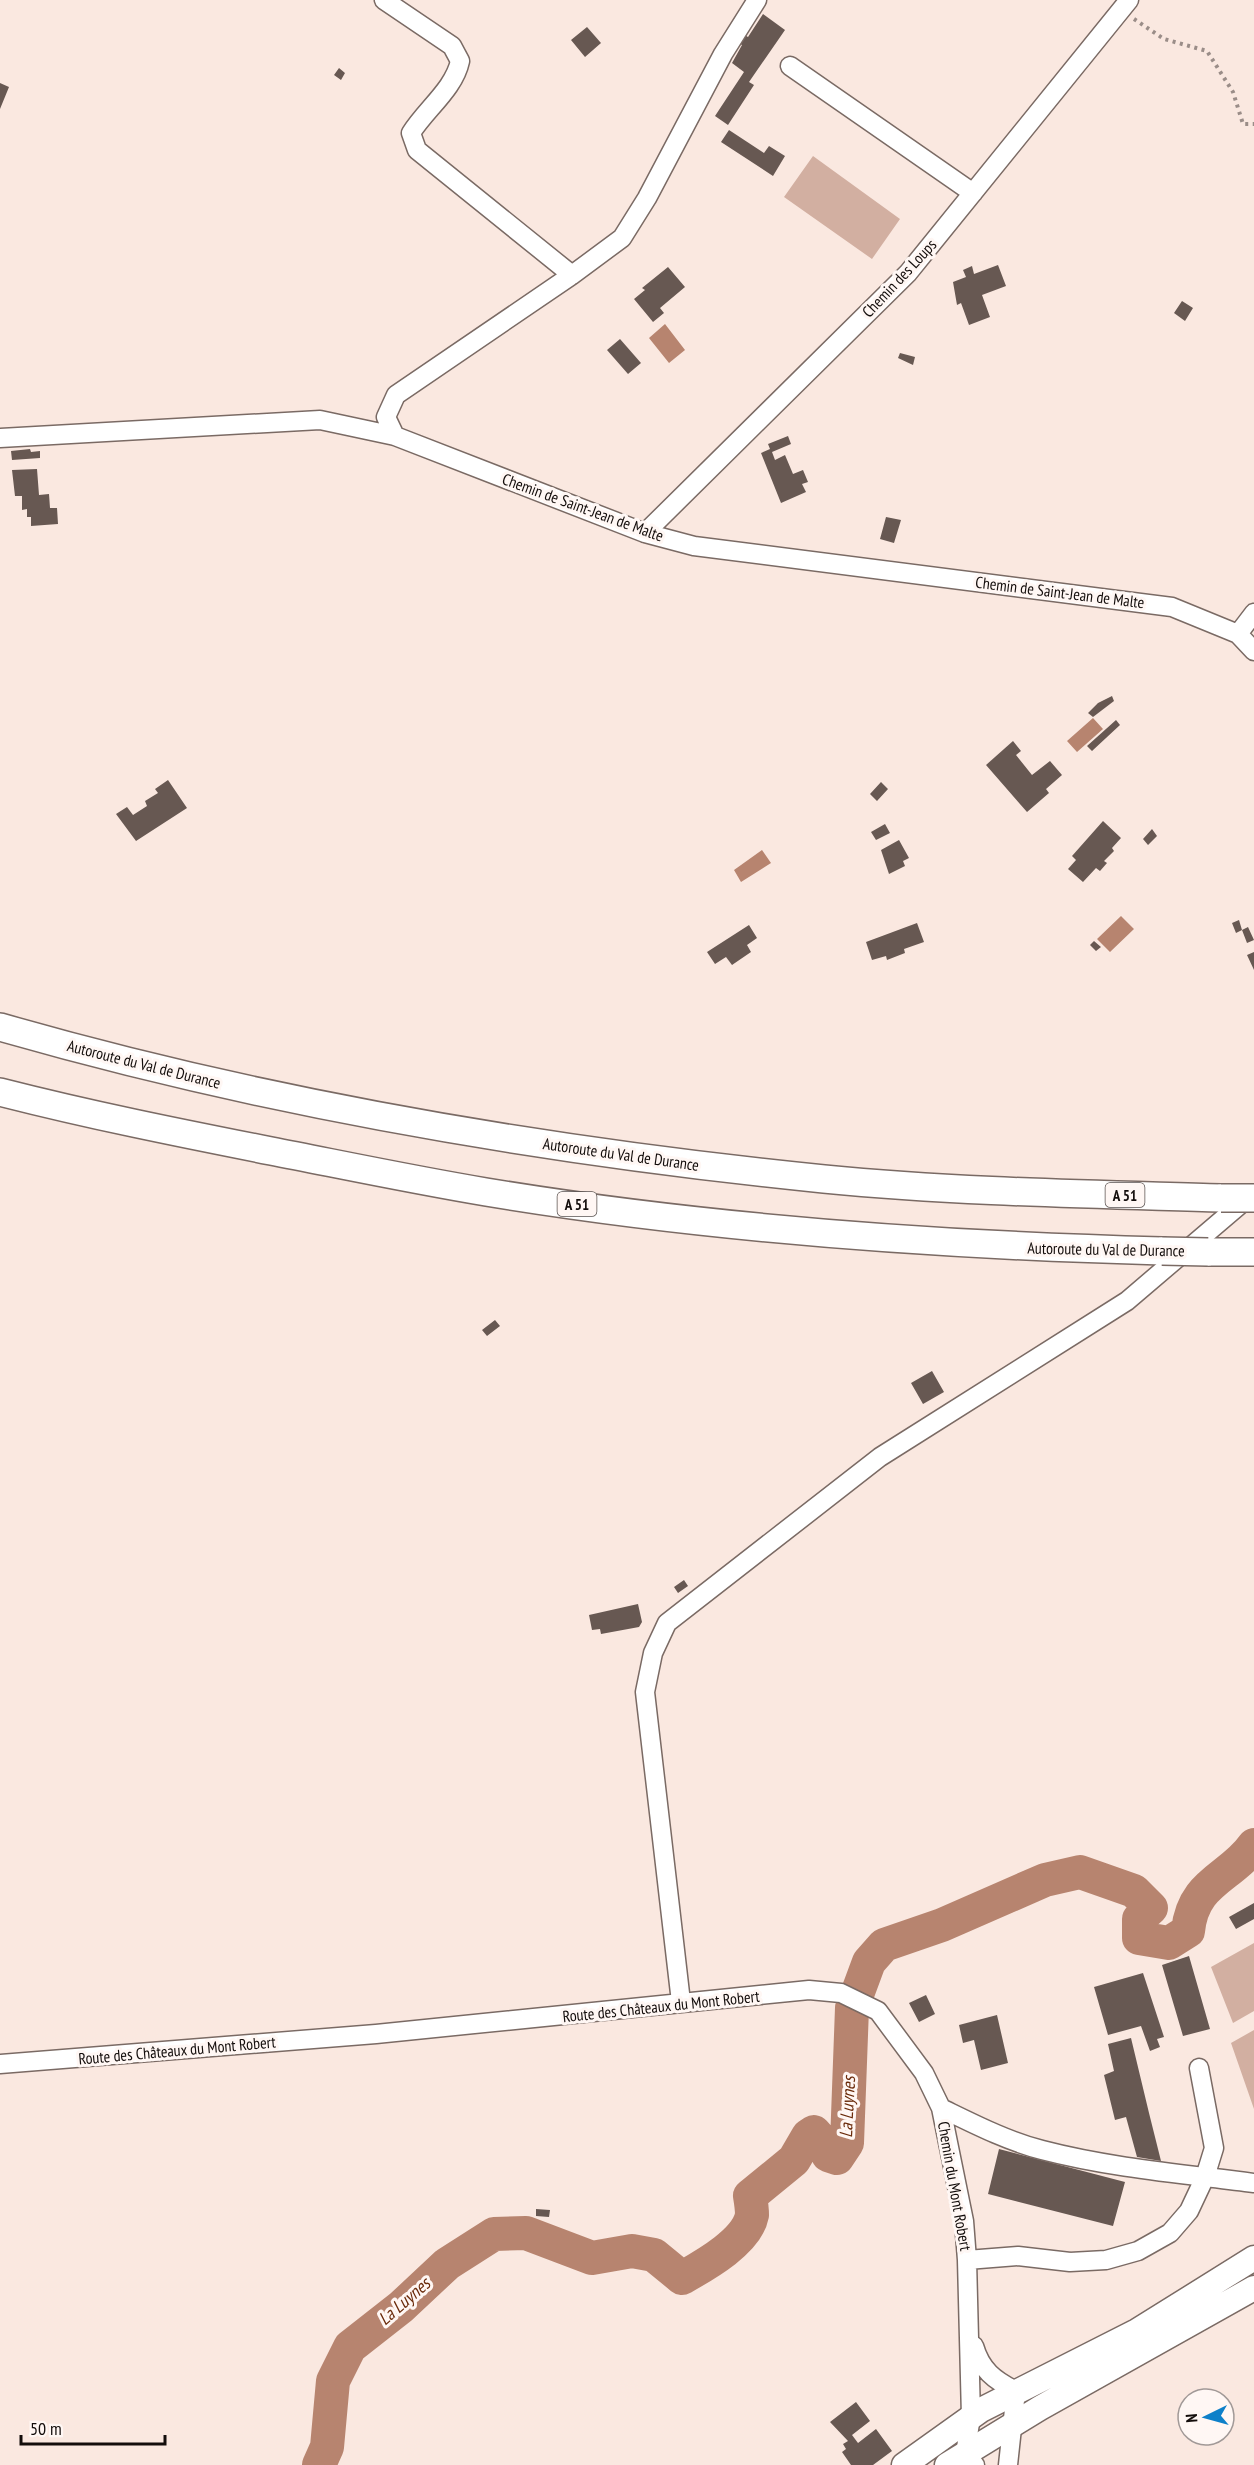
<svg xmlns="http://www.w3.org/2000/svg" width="1254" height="2465" font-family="'PT Sans Narrow',sans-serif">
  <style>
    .green { fill: #d2afa1 }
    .water { fill: #b7846f }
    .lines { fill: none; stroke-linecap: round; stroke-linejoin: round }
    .river { stroke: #b7846f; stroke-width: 34 }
    .building { fill: #675852 }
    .minor-casing { stroke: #7a6a64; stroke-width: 21 }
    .major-casing { stroke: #7a6a64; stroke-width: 27 }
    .highway-casing { stroke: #7a6a64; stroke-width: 30 }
    .path { stroke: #9a8d88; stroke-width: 4; stroke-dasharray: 3 4.5; stroke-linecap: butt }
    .minor { stroke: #fff; stroke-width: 18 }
    .major { stroke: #fff; stroke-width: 24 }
    .highway { stroke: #fff; stroke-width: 27 }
    .highway-bridge-casing { stroke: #7a6a64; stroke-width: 30; stroke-linecap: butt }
    .highway-bridge { stroke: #fff; stroke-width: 27 }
    .labels { text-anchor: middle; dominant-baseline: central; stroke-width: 6; stroke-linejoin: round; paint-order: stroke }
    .shield { fill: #fff7f4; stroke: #5a5351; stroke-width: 1.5 }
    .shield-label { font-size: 15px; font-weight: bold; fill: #130d0b }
    .street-label { font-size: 16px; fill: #130d0b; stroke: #fff7f4 }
    .water-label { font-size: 18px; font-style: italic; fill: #6a2a0a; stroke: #fff7f4 }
  </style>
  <rect width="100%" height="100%" fill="#fae8e0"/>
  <!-- green -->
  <path class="green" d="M813 156 900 219 872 259 784 197Z
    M1254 1943V2011L1233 2023 1211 1967Z
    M1254 2030V2109L1231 2043Z"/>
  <!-- water -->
  <path class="water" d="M665 324 685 350 669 363 649 338Z
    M1093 718 1103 729 1077 752 1067 741Z
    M762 850 771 863 741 882 734 870Z
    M1121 916 1134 929 1110 952 1097 939Z"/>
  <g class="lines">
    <!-- river -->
    <path class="river" d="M319 2465 327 2447 333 2381 350 2347 401 2307 447 2264 494 2234 526 2233 592 2258 632 2251 654 2255 682 2278C703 2266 747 2242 752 2215 752 2210 751 2202 750 2196L794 2160 808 2136 814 2132 823 2142 828 2155 837 2158 847 2143 852 2008 869 1962 884 1945 942 1925 1045 1880 1080 1872 1134 1891 1151 1908 1139 1919V1938L1169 1943 1188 1931C1193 1881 1230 1879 1254 1845"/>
  </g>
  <!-- building -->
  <path class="building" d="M763 14 785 30 749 82 754 85 728 125 715 116 744 72 732 63 742 45 737 42 743 34 748 37Z
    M587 27 601 43 585 57 571 40Z
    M339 68 345 73 341 80 334 75Z
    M0 83 9 87 0 109Z
    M729 130 764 153 769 146 785 156 773 176 721 142Z
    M998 265 1006 286 982 295 990 317 969 325 961 303 957 305 953 282 966 277 963 270 972 266 974 274Z
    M668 267 685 287 660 308 664 313 653 322 634 299 645 290 642 288Z
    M1182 301 1193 308 1185 321 1174 313Z
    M620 339 641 363 628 374 607 350Z
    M900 353 915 357 913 365 898 358Z
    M788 436 791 444 772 452 775 460 785 455 793 474 803 470 808 482 802 484 806 492 781 503 761 453 770 449 768 444Z
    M30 449 31 452 40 451V458L12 460 11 451Z
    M37 469 39 495 49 494 50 508H57L58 524 31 526V517H27V509L22 510V496H15L12 470Z
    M886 517 901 520 894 543 880 539Z
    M1112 696 1114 701 1093 717 1088 713 1098 703Z
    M1116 720 1120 725 1092 751 1087 746Z
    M1013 741 1021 751 1016 755 1032 775 1050 761 1062 775 1046 789 1049 793 1027 812 986 765Z
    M168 780 187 808 136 841 116 814 127 807 133 815 147 806 145 801 158 793 155 789Z
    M881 782 888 789 877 801 870 794Z
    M1103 821 1121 838 1112 848 1114 851 1104 861 1107 863 1100 871 1096 868 1083 882 1068 869 1076 860 1072 856Z
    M885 824 890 833 876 840 871 832Z
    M1152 829 1157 836 1148 845 1143 839Z
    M899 840 909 858 903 861 905 866 889 874 881 850Z
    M1239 920 1242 930 1248 927 1254 940 1247 943 1242 930 1236 933 1232 923Z
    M917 923 924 942 904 949 905 953 887 960 886 956 872 960 866 942Z
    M749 925 757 938 747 945 751 952 732 965 726 957 715 964 707 952Z
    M1094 941 1101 947 1096 951 1090 945Z
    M1254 952V970L1247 955Z
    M495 1320 500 1326 487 1336 482 1330Z
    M932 1371 944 1392 923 1404 911 1383Z
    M684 1580 688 1586 678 1593 674 1587Z
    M638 1604 642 1622 639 1627 601 1634 600 1629 592 1630 589 1615Z
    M1254 1903V1919L1236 1929 1229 1917Z
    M1189 1956 1210 2029 1183 2036 1162 1965Z
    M1143 1973 1164 2037 1157 2039 1160 2047 1150 2051 1141 2026 1108 2035 1094 1987Z
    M926 1995 935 2014 919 2022 909 2003Z
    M997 2015 1008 2063 981 2070 974 2040 963 2043 959 2025Z
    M1131 2038 1149 2113 1161 2161 1137 2157 1126 2117 1115 2120 1104 2075 1114 2071 1108 2044Z
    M999 2149 1125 2182 1113 2226 988 2194Z
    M536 2209 550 2210 549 2217 536 2216Z
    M856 2402 870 2421 852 2435 858 2443 876 2429 892 2451 873 2465H851L842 2452 846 2449 843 2444 848 2441 830 2422Z"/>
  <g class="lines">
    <defs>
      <path id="minor" d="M384 0 452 46 460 61C454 89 426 109 411 133L417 150 572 275
        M790 66 973 193
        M395 436 386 417 396 395 572 275 622 238 647 198 723 54 757 0
        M0 438 320 420 395 436 645 533 694 546 1172 607 1238 634 1254 651
        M645 533 908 273 1129 0
        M1238 634 1254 613
        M681 2002 645 1692 653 1653 667 1623 880 1457 1127 1301 1250 1196
        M0 2064 376 2034 809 1990 841 1993 878 2011 924 2073 941 2108 964 2221 967 2260 971 2417 965 2454 975 2465
        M941 2108C974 2124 1007 2141 1042 2150 1111 2168 1184 2174 1254 2183
        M967 2260 1018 2256 1070 2262 1106 2260 1138 2251 1170 2233 1189 2211 1205 2177 1214 2148 1199 2068
        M974 2346C981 2370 994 2380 1016 2391L1008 2465"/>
      <path id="major" d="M904 2465 981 2410 1137 2331 1254 2258
        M947 2465 1040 2408 1254 2288"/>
      <path id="highway" d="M0 1027C268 1104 546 1151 824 1179 956 1192 1089 1194 1221 1198
        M0 1092C90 1115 180 1133 271 1151 343 1165 414 1180 486 1192 710 1229 936 1245 1162 1251
        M1208 1252H1254"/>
    </defs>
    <!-- minor casing -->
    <use href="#minor" class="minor-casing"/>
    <!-- major casing -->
    <use href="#major" class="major-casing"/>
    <!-- highway casing -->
    <use href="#highway" class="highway-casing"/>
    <!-- path -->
    <path class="path" d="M1134 19 1164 39 1207 51 1233 92 1243 124H1254"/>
    <!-- minor -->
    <use href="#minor" class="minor"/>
    <!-- major -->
    <use href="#major" class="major"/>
    <!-- highway -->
    <use href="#highway" class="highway"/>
    <defs>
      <path id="highway-bridge" d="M1221 1198H1254
        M1162 1251 1208 1252"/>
    </defs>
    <!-- highway-bridge casing -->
    <use href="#highway-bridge" class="highway-bridge-casing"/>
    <!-- highway-bridge -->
    <use href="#highway-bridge" class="highway-bridge"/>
  </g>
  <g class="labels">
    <!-- shield labels -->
    <g class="shield">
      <rect x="1105.5" y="1183" width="39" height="24" rx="4.5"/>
      <rect x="557.5" y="1192" width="39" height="24" rx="4.5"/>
    </g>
    <g class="shield-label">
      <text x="1125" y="1195">A 51</text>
      <text x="577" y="1204">A 51</text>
    </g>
    <!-- street labels -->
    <g class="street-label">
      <text transform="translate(899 278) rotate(-47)">Chemin des Loups</text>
      <text transform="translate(583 507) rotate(20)">Chemin de Saint-Jean de Malte</text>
      <text transform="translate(1060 592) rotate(7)">Chemin de Saint-Jean de Malte</text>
      <text transform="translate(144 1064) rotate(14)">Autoroute du Val de Durance</text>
      <text transform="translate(621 1154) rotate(8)">Autoroute du Val de Durance</text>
      <text transform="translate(1106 1249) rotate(1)">Autoroute du Val de Durance</text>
      <text transform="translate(661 2006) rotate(-6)">Route des Châteaux du Mont Robert</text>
      <text transform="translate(177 2050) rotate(-5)">Route des Châteaux du Mont Robert</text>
      <text transform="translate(955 2186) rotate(80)">Chemin du Mont Robert</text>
    </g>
    <!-- water labels -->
    <g class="water-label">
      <text transform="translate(847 2107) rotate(-87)">La Luynes</text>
      <text transform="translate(404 2301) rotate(-41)">La Luynes</text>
    </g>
  </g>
  <!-- north arrow -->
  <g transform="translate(1206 2417) rotate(265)"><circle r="28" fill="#fff7f4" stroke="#a19997" stroke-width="1.5"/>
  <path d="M0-4.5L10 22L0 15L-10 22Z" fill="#0e80c9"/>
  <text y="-9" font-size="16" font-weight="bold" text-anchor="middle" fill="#130d0b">N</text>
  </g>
  <!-- scale -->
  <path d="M21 2435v9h144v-9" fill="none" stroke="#130d0b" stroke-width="3"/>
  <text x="30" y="2435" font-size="18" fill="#130d0b" stroke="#fff7f4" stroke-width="4.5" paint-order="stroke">50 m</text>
</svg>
